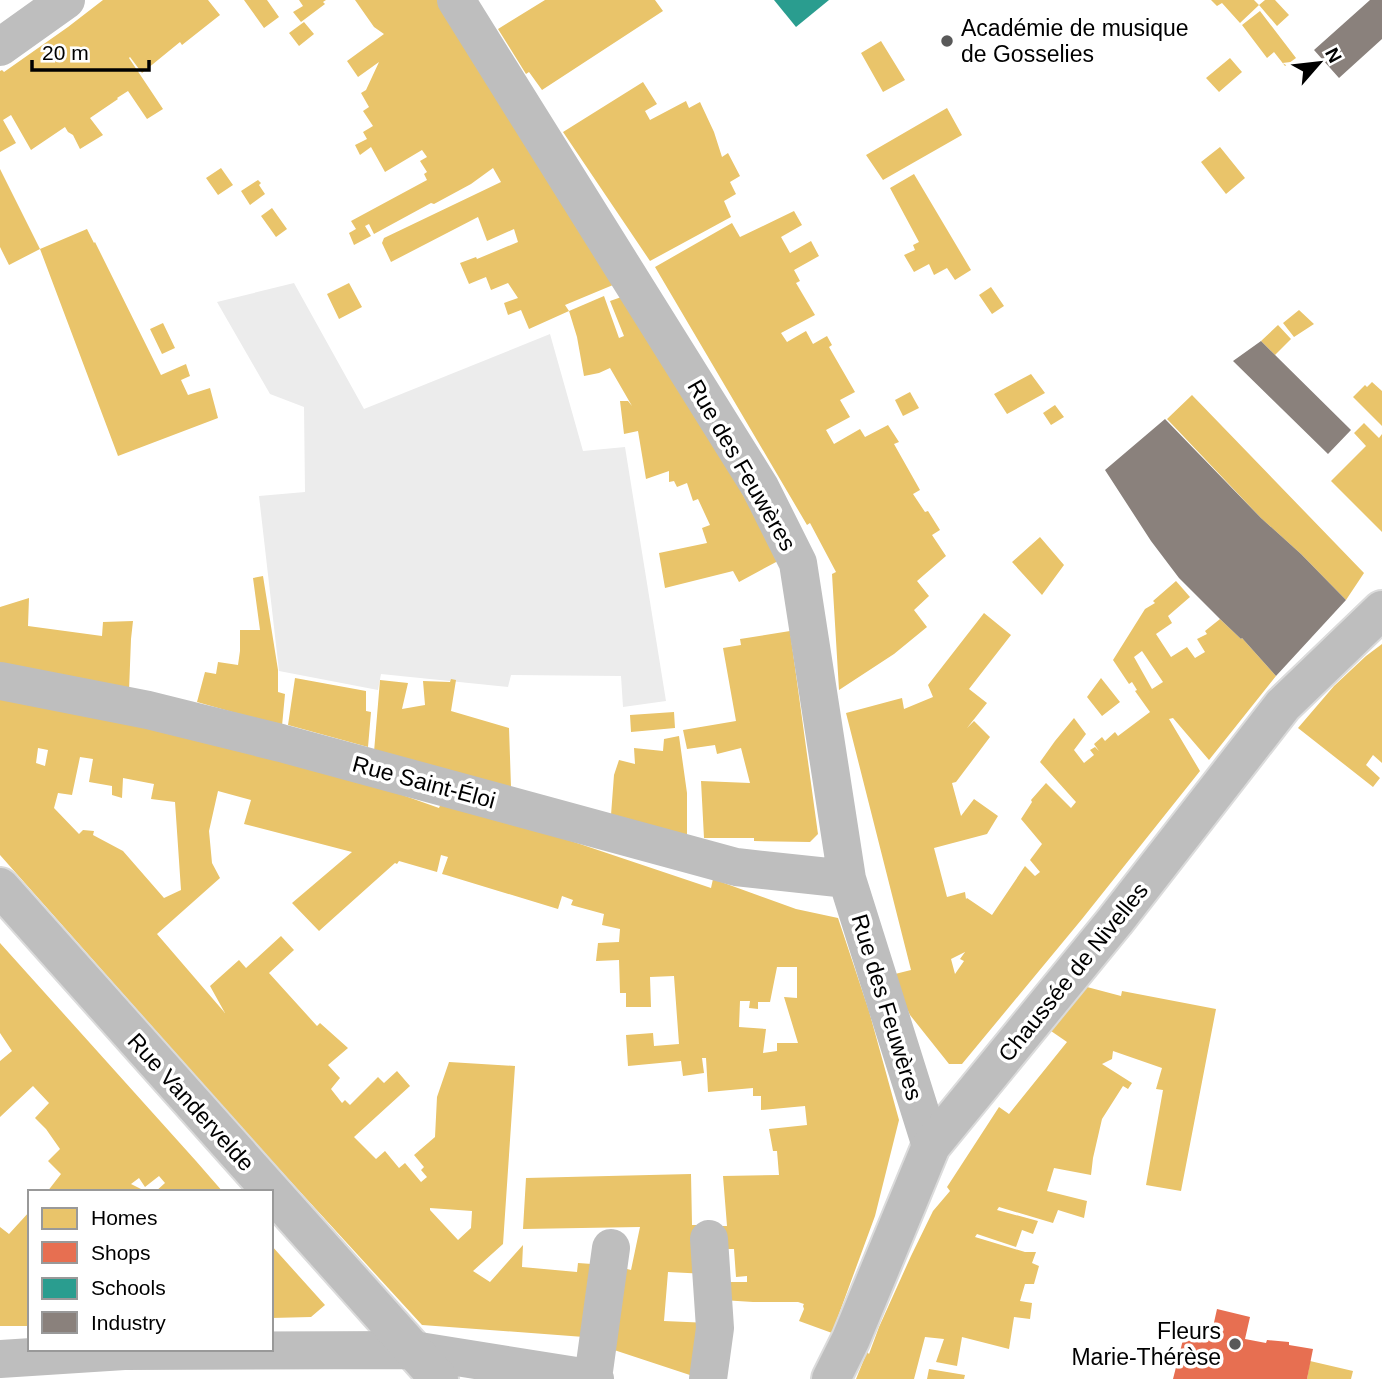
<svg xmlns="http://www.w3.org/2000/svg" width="1382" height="1379" font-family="Helvetica,sans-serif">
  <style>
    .green { fill: #ececec }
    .homes { fill: #e9c46a; fill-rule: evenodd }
    .shops { fill: #e76f51 }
    .schools { fill: #2a9d8f }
    .industry { fill: #8a817c }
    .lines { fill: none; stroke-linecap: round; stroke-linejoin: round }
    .major-casing { stroke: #dbdbdb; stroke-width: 42 }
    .minor { stroke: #bebebe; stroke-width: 38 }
    .major { stroke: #bebebe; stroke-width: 38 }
    .poi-dot { fill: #595959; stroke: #fff; stroke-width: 2.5 }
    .labels { text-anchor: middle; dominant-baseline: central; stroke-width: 7; stroke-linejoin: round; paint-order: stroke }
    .poi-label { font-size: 23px; fill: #000; stroke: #fff; text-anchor: start }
    .street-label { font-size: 23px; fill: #000; stroke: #fff }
  </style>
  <rect width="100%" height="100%" fill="#fff"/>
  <!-- green -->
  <path class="green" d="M294 283 364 409 550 334 583 451 625 447 666 701 623 707 621 676 511 675 508 687 381 674 378 690 279 671 259 496 305 492 304 407 270 394 217 302Z"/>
  <!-- homes -->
  <path class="homes" d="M103 0H208L220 15 182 45 180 42 142 73 130 57 129 58 163 109 147 119 128 91 117 98 118 99 90 118 103 135 80 149 73 135 68 132 65 127 31 150 11 115 3 120 16 143 0 152V71L2 70 4 72 68 27Z
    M244 0H267L279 17 264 28Z
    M299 0H326L323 2 325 4 301 22 293 12 303 6Z
    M355 0H437L613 285 565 305 569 311 529 329 521 310 508 315 504 303 518 298 508 283 491 290 486 277 469 284 460 263 476 257 477 259 518 242 514 229 487 241 478 217 391 262 382 243 384 238 501 182 493 168 471 184 434 204 431 203 374 234 369 224 365 226 371 236 354 245 349 233 356 229 351 221 427 180 424 174 427 172 420 161 427 157 422 150 385 172 371 147 360 155 355 145 367 139 363 132 373 126 363 111 369 107 361 93 366 90 379 62 358 77 347 61 384 34 374 27Z
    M545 0H655L663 11 542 90 529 72 526 74 498 29Z
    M1211 0H1254L1259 5 1265 0H1275L1289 15 1277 26 1259 5 1240 23 1222 3 1217 6Z
    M1260 11 1296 58 1285 66 1274 52 1267 58 1242 25Z
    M304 22 314 34 299 46 289 33Z
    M881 41 905 80 883 92 861 53Z
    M1230 58 1242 72 1219 92 1206 78Z
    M643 82 657 104 645 111 650 120 686 101 689 108 700 102 714 132 722 157 728 153 740 176 730 182 736 194 724 201 731 217 650 261 563 132Z
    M947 108 962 135 883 180 866 155Z
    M1220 147 1245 178 1226 194 1201 162Z
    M221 168 233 185 218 195 206 178Z
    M0 169 40 249 9 265 0 247Z
    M914 174 971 270 955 280 947 268 934 275 929 264 914 272 904 255 915 250 913 245 919 242 890 188Z
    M258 180 261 183 259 185 265 194 250 205 241 191Z
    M272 208 287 229 276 237 261 216Z
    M794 211 802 225 781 237 790 253 811 241 819 256 794 270 800 281 796 283 815 315 781 333 787 342 806 331 813 344 827 336 832 345 829 347 855 392 840 400 850 417 826 430 834 444 860 429 865 437 888 425 899 442 894 444 920 490 913 494 925 512 928 511 940 530 932 535 946 556 917 581 929 596 914 610 927 627 894 654 839 690 832 574 836 572 810 523 807 525 655 267 732 223 740 237Z
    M87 229 94 243 95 242 161 375 186 364 190 376 181 380 188 395 210 388 218 418 118 456 40 249Z
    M349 283 362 307 339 319 327 294Z
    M991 287 1004 306 992 314 979 295Z
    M630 294 652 323 778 561 739 582 733 571 665 588 659 553 707 543 702 528 710 525 698 499 693 501 687 483 677 487 674 481 669 482V471L646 479 638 431 624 434 620 401H628L632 406 610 368 599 373 584 376 577 337 569 311 604 296 619 338 624 336 610 301Z
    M1299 310 1314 324 1294 337 1283 323Z
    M163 323 175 348 162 354 150 329Z
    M1278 325 1291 339 1275 355 1261 341Z
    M1031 374 1045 393 1007 414 994 394Z
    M1372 382 1382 391V426L1353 397 1365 385 1367 387Z
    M910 392 919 408 903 416 895 400Z
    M1192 395 1364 573 1346 600 1301 554 1261 518 1167 419Z
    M1055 405 1064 417 1051 425 1043 413Z
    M1364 423 1379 438 1382 434V532L1331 481 1366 446 1354 433Z
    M1040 537 1064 565 1042 595 1012 562Z
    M263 576 278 670V692L285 694 282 726 197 702 205 672 216 674 218 662 238 665 240 651V630H260L253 578Z
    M1176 581 1190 597 1168 616 1172 623 1156 634 1171 657 1187 647 1195 658 1205 652 1197 639 1207 634 1205 631 1220 619 1241 639 1242 638 1276 676 1209 760 1173 718 1169 719 1200 771 1082 919 962 1064H949L910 1015 891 975 911 970 846 713 902 698 904 709 933 697 928 685 984 613 1011 635 969 689 987 703 967 728 974 721 990 737 956 782 952 783 961 816 974 799 998 816 987 834 934 848 947 897 965 892 966 899 967 898 992 915 1025 866 1035 876 1040 872 1030 860 1042 844 1021 819 1032 802 1031 800 1046 783 1071 808 1076 802 1040 762 1055 741 1074 718 1086 734 1074 750 1084 763 1094 755 1090 750 1095 747 1099 751 1094 744 1102 737 1105 741 1115 732 1118 736 1150 712 1135 691 1137 690 1132 682 1129 684 1113 660 1145 609 1155 603 1153 601ZM1142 651 1163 682 1152 689 1134 657ZM965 952 960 959 964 961 955 974 951 959Z
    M29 598 28 626 102 636 103 622 133 621 131 639 129 691 0 669V607Z
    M790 631 818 834 810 842 754 841V838H704L701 781 750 783 741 748 717 754 715 745 687 749 683 730 736 721 723 648 741 645 740 639Z
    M1382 644V763L1373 755 1366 765 1380 778 1373 787 1298 728 1334 686 1366 656Z
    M295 678 366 691V711L371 712 368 747 288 725Z
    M1101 678 1120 702 1102 716 1087 697Z
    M451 679 456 680 451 711 509 728 511 787 374 752 380 680 408 683 402 709 425 705 423 681 450 682Z
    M0 697 75 707 391 791 439 808 442 801 568 840 711 888 713 879 796 909 838 918 869 1011 899 1120 875 1216 832 1333 799 1321 804 1309 803 1306 804 1304 798 1302H753L722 1300 721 1282H747V1276L736 1277 734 1249H719V1226H727L723 1176 779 1175 777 1151H773L769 1129 807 1125 805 1106 761 1110V1096H753V1088L708 1092 706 1058H702L704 1073 683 1076 681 1061 628 1066 626 1035 653 1033 654 1046 679 1044 674 976 650 977 651 1007H626V993H620L619 960 596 961 598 943 619 942 620 929 602 925 604 914 571 905 573 900 562 896 558 909 446 875 442 874 448 857 441 855 437 872 399 861 397 864 395 863 319 931 292 903 352 852 244 824 251 800 218 791 209 831 212 863 220 878 157 934 225 1013 210 986 239 960 246 968 281 936 294 950 269 973 317 1026 320 1023 348 1048 328 1065 340 1078 331 1089 342 1103 345 1100 350 1105 378 1077 384 1083 397 1071 410 1086 354 1137 376 1159 385 1151 399 1168 405 1163 421 1182 427 1177 421 1170 424 1167 414 1155 435 1137 437 1097 449 1062 515 1066 503 1244 473 1271 490 1282 523 1245 522 1267 577 1272 578 1263 592 1264 584 1337 422 1325 249 1136 0 855ZM38 748 48 750 45 766 36 763ZM80 757 93 759 89 782 112 786V795L122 798 123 778 154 784 151 799 175 802 181 890 164 898 123 851 93 835 94 831 83 830 79 834 54 808 58 793 72 795ZM777 967H797V998L784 997 798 1043H777V1051L763 1053 766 1029 739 1027 740 1001H750L749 1008 758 1009V1002H770ZM430 1208 472 1211 471 1228 458 1240 430 1210Z
    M674 712 675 728 631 732 630 715Z
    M679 736 687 793V836L611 815 614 775 619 760 635 764 634 748 663 751 664 739Z
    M0 943 196 1161 223 1192H155L165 1183 159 1176 145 1187 139 1178 131 1184 147 1192H47L61 1174 48 1161 60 1149 46 1129 35 1118 49 1103 33 1086 0 1117V1061L12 1051 0 1033Z
    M1087 987 1121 996 1122 991 1216 1009 1181 1191 1146 1185 1163 1090 1156 1089 1162 1068 1113 1051 1112 1059 1102 1064 1132 1083 1128 1089 1123 1086 1102 1119 1093 1158 1091 1175 1054 1168 1047 1191 1087 1201 1084 1218 1058 1210 1053 1223 999 1207 997 1210 1038 1221 1033 1234 1022 1230 1016 1247 977 1234 975 1237 1025 1252H1036L1032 1263 1039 1266 1034 1284H1025L1020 1301 1032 1303 1030 1319 1014 1317 1009 1349 962 1337 957 1366 936 1362 944 1339 925 1337 914 1379H856L867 1352 869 1354 879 1327 911 1256 933 1211 950 1191 947 1187 999 1107 1009 1114 1067 1042 1051 1031Z
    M691 1174 692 1225H707V1274L668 1272 664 1321 710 1323 702 1379 605 1347 615 1266 631 1270 640 1227 523 1229 526 1178Z
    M30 1211V1326H0V1227L9 1234Z
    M271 1245 325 1305 311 1317 271 1318Z
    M1310 1361 1353 1371 1351 1379H1307Z
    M929 1369 965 1375 964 1379H927Z"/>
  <!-- shops -->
  <path class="shops" d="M1217 1309 1250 1317 1245 1339 1266 1343 1267 1340 1289 1342V1345L1313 1349 1307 1379H1173L1186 1328 1211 1336Z"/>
  <!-- schools -->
  <path class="schools" d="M774 0H829L796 27Z"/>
  <!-- industry -->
  <path class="industry" d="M1370 0H1382V39L1339 78 1314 50Z
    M1261 341 1351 430 1328 454 1233 361Z
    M1165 419 1261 518 1301 554 1346 600 1276 676 1242 638 1241 639 1220 619 1179 578 1151 541 1105 470Z"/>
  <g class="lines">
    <defs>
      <path id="major" d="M0 887 439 1379
        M831 1379 851 1339 931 1146 1115 921 1283 705 1382 610"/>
    </defs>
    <!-- major casing -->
    <use href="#major" class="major-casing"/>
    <!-- minor -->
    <path class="minor" d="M456 0 760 487 798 563 847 879 931 1146
      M0 47 66 0
      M0 681 148 710 281 743 736 867 847 879
      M0 1359 124 1351 413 1350 595 1379
      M593 1378 611 1248
      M708 1379 715 1328 709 1239"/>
    <!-- major -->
    <use href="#major" class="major"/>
  </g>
  <!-- markers -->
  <g class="poi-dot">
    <circle cx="947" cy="41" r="7"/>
    <circle cx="1235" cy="1344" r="7"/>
  </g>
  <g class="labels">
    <!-- poi labels -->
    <g class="poi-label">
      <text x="961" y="28">Académie de musique<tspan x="961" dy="26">de Gosselies</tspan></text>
      <text x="1221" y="1331" text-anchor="end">Fleurs<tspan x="1221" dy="26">Marie-Thérèse</tspan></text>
    </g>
    <!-- street labels -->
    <g class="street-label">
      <text transform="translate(742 465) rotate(60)">Rue des Feuwères</text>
      <text transform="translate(424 782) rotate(15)">Rue Saint-Éloi</text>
      <text transform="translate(1073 972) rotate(-51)">Chaussée de Nivelles</text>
      <text transform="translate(887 1007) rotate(73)">Rue des Feuwères</text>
      <text transform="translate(191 1102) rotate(48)">Rue Vandervelde</text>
    </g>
  </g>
  <!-- legend -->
  <rect x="28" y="1190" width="245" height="161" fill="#ffffff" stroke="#999999" stroke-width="2"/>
  <rect x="42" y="1208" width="35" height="21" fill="#e9c46a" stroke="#999999" stroke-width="2"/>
  <text x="91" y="1225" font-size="21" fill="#000000">Homes</text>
  <rect x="42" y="1242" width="35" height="21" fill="#e76f51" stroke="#999999" stroke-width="2"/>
  <text x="91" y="1260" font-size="21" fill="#000000">Shops</text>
  <rect x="42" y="1278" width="35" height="21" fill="#2a9d8f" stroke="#999999" stroke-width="2"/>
  <text x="91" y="1295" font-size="21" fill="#000000">Schools</text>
  <rect x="42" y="1312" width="35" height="21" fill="#8a817c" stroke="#999999" stroke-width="2"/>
  <text x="91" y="1330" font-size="21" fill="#000000">Industry</text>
  <!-- north arrow -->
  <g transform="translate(1319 63) rotate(62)" stroke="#ffffff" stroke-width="5" paint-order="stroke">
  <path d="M0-5L12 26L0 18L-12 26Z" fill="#000000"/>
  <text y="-10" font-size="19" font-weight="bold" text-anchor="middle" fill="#000000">N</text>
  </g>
  <!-- scale -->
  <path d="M32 60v10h117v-10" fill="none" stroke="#000000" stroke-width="3.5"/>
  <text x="42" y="60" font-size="21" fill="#000000" stroke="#ffffff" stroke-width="5" paint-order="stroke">20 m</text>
</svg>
